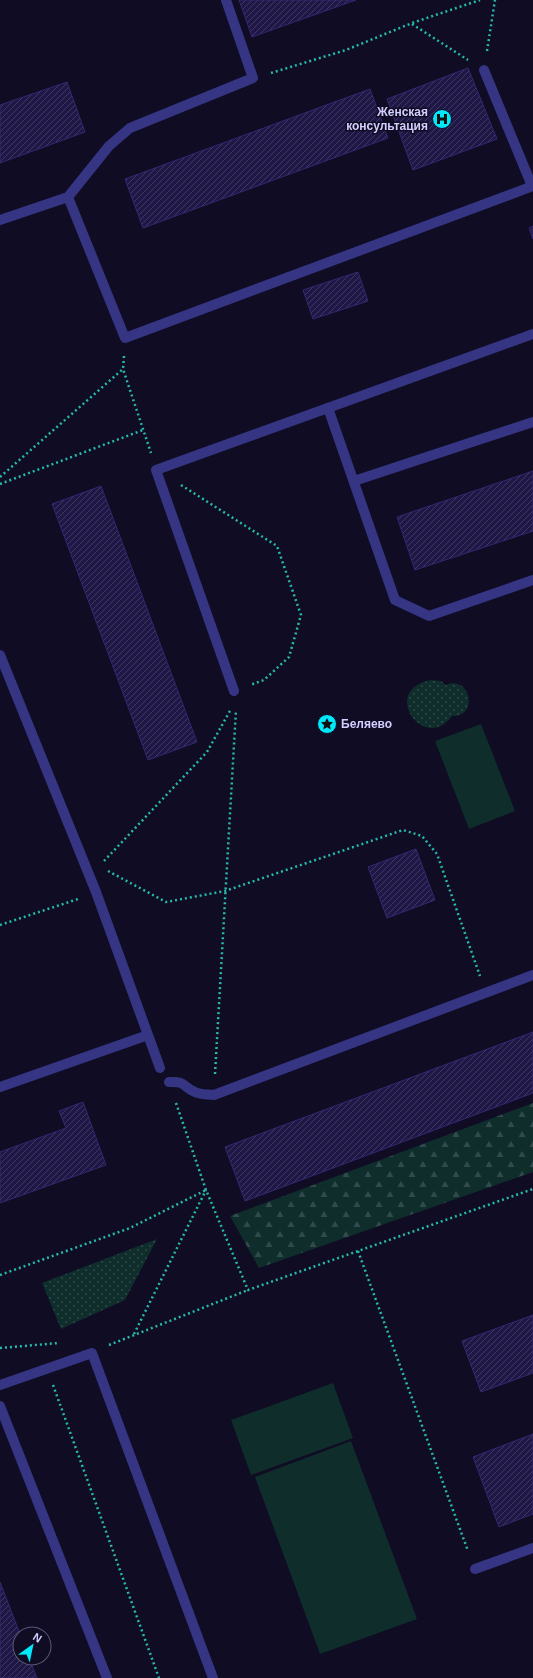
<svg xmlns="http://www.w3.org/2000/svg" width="533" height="1678" font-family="Arial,sans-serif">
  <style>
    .grass { fill: url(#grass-dots) }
    .forest { fill: url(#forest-firs) }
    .garden { fill: #0f2d2b }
    .building { fill: url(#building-hatch); stroke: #342872 }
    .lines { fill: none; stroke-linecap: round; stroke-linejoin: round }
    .path { stroke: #27baac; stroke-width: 2.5; stroke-dasharray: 2 3; stroke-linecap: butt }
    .lane { stroke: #353584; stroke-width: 10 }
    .labels { text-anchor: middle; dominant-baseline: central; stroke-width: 3; stroke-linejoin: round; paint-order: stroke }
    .poi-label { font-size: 12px; font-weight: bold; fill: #d2ceff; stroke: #0f0c23; text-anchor: end }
  </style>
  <defs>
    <pattern id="grass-dots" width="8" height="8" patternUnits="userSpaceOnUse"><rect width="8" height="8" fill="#0f2d2b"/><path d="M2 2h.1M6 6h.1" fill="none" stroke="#314a4b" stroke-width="1.8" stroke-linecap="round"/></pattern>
    <pattern id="forest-firs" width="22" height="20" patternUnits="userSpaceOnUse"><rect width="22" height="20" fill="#0f2d2b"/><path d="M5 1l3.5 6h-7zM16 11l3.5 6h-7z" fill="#314a4b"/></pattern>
    <pattern id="building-hatch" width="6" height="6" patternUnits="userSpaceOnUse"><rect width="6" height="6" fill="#1f1745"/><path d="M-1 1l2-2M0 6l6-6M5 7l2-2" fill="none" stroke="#3f3861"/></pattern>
  </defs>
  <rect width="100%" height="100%" fill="#0f0c23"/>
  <!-- grass -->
  <path class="grass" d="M431 680 441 681 446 685C470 674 480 717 452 716 424 754 379 690 431 680Z
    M157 1239 125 1300 61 1329 42 1283Z"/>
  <!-- forest -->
  <path class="forest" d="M533 1103V1172L259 1268 230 1216Z"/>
  <!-- garden -->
  <path class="garden" d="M481 724 515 811 469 829 435 741Z
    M333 1383 353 1438 251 1475 231 1420Z
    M351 1441 417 1619 320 1654 255 1477Z"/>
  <!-- building -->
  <path class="building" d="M239 0H356L252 37Z
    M468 68 497 139 413 170 387 99Z
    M67 82 85 132 0 163V105Z
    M370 89 388 138 143 228 125 179Z
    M533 226V239L529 228Z
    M358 272 368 301 313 319 303 290Z
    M533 471V531L415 570 397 517Z
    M101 486 197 742 148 760 52 504Z
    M416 849 435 900 387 918 368 867Z
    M533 1032V1093L245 1201 225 1147Z
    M83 1102 106 1165 0 1203V1152L66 1128 59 1111Z
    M533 1315V1373L481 1392 462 1341Z
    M533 1434V1514L499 1527 473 1457Z
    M0 1582 20 1634V1658H29L37 1678H0Z"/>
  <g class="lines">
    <!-- path -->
    <path class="path" d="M412 24 468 60
      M487 51 495 0
      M271 73 346 50 412 23 480 0
      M124 356 123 369 151 453
      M0 477 123 369
      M0 484 143 430
      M181 485 277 546 301 615 289 657 264 680 250 685
      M104 861 207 752 231 709
      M108 871 166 902 225 891 403 830 422 836 437 854 480 976
      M0 925 78 899
      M215 1074 236 710
      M176 1103 206 1190 248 1290 533 1189
      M358 1251 468 1551
      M0 1275 130 1228 206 1190
      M134 1334 206 1190
      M109 1345 248 1290
      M0 1348 59 1343
      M53 1385 159 1678"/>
    <!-- lane -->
    <path class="lane" d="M484 70 532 186
      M68 197 109 146 130 128 253 78 226 0
      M0 220 68 197 125 338 533 186
      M328 408 395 600 429 616 533 580
      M354 481 533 422
      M0 655 96 892 160 1068
      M234 691 156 470 533 334
      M169 1082C187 1081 182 1087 195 1092 200 1095 208 1094 214 1095L533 975
      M0 1087 148 1035
      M0 1385 92 1353 213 1678
      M0 1406 107 1678
      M475 1569 533 1548"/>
  </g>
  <!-- icons -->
  <defs>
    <symbol id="hospital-disc" viewBox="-11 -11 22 22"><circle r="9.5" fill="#00e8f9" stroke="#0f0c23"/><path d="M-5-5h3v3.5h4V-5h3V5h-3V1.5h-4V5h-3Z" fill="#111"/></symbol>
    <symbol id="sight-disc" viewBox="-11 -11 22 22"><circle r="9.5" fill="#00e8f9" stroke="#0f0c23"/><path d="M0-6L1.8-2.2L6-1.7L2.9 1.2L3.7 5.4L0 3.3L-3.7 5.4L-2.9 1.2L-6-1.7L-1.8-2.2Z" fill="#111"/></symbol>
  </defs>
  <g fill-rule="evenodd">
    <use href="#hospital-disc" x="431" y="108" width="22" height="22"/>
    <use href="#sight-disc" x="316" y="713" width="22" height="22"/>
  </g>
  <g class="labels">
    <!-- poi labels -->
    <g class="poi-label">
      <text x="428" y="112">Женская<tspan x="428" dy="14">консультация</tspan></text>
      <text x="341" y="724" text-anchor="start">Беляево</text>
    </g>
  </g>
  <!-- north arrow -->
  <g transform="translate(32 1646) rotate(33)"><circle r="19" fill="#0f0c23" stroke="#5d5a7b"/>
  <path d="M0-3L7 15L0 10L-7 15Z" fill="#00e8f9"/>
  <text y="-6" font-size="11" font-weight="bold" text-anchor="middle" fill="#d2ceff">N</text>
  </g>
</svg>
